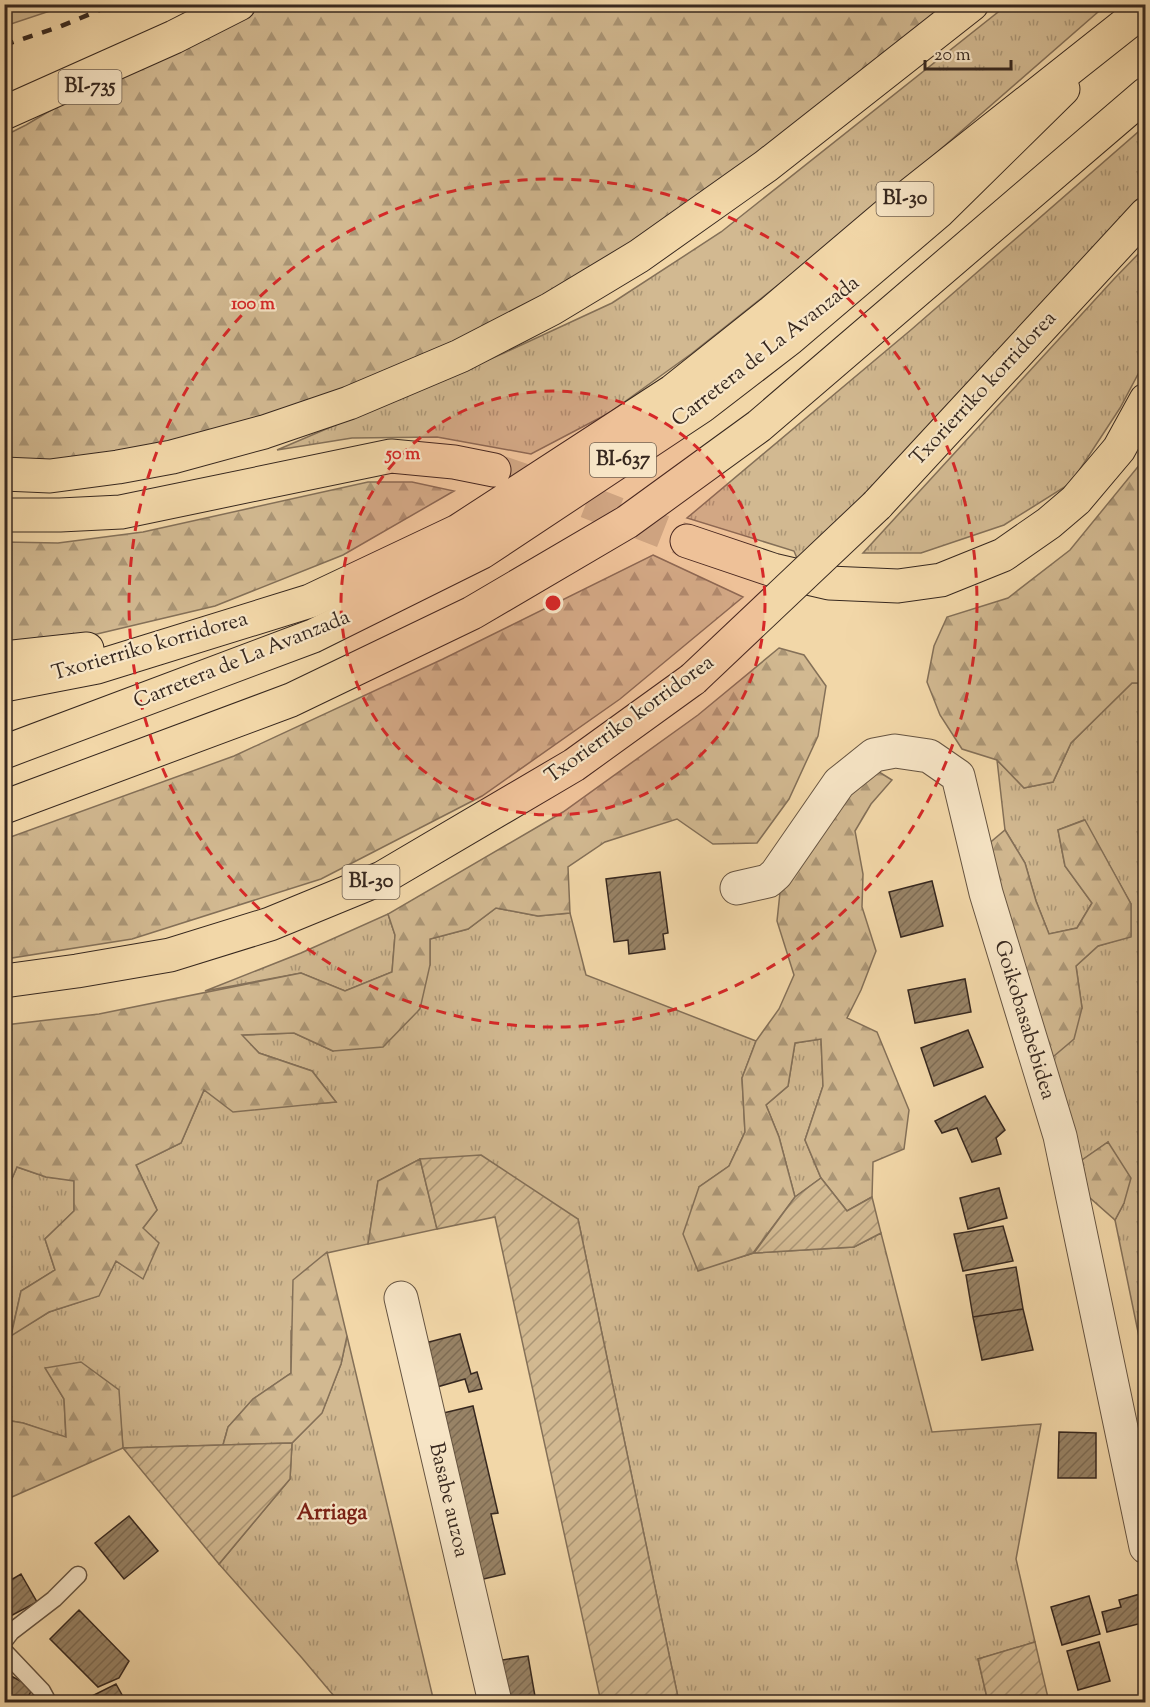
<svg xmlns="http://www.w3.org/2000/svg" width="1150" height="1707" font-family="'Sorts Mill Goudy',serif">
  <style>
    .grass { fill: url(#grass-tufts); stroke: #847058; stroke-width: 1.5 }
    .forest { fill: url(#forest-firs); stroke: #847058; stroke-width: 1.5 }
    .garden { fill: url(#garden-furrows); stroke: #847058; stroke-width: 1.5 }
    .building { fill: url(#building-hatch); stroke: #37281f; stroke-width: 1.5 }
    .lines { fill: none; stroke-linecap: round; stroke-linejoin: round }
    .motorway-tunnel { stroke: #cdb48d; stroke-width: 33; stroke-dasharray: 33 16; stroke-linecap: butt }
    .service-casing { stroke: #665441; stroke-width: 19 }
    .minor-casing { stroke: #665441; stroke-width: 35 }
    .primary-casing { stroke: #37281f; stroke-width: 35 }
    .trunk-casing { stroke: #37281f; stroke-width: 35 }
    .motorway-casing { stroke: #37281f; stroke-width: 35 }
    .service { stroke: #f7e5c6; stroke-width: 16 }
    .minor { stroke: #f7e5c6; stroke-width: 33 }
    .primary { stroke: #f2d7a8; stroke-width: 33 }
    .trunk { stroke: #f2d7a8; stroke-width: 33 }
    .motorway { stroke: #f2d7a8; stroke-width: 33 }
    .rail { stroke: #37281f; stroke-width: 4.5; stroke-dasharray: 10 10; stroke-linecap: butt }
    .motorway-bridge-casing { stroke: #37281f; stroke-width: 35; stroke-linecap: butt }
    .motorway-bridge { stroke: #f2d7a8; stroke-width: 33 }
    .ring { fill: none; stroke: #d62828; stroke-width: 3; stroke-dasharray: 10 8 }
    .labels { text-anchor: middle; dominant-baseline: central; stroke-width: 4.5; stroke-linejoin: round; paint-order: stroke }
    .shield { fill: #f7e5c6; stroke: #716151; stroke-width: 1.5 }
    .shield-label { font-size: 20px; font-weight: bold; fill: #37281f }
    .street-label { font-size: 21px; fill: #37281f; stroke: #f7e5c6 }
    .neighbourhood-label { font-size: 22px; font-weight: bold; fill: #7a1f14; stroke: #f7e5c6 }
    .centre { fill: #d62828; stroke: #f7e5c6; stroke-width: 3 }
    .ring-label { font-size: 18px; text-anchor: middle; font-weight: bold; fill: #d62828; stroke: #f7e5c6; stroke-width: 4.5; stroke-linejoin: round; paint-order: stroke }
  </style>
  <defs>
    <pattern id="grass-tufts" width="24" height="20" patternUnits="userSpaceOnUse" patternTransform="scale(1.5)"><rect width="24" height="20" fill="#d2b991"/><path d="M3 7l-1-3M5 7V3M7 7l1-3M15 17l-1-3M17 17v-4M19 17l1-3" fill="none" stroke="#ab9676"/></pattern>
    <pattern id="forest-firs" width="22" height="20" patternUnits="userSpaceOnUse" patternTransform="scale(1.5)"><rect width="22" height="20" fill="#d2b991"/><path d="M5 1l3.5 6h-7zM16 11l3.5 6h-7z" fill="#ab9676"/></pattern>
    <pattern id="garden-furrows" width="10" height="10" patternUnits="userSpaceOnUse" patternTransform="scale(1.5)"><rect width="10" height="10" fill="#d2b991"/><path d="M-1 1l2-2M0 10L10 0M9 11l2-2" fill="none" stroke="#ab9676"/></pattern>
    <pattern id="building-hatch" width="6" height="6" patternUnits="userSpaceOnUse" patternTransform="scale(1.5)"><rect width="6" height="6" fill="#988366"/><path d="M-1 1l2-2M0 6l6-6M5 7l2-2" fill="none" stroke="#7d6b53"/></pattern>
  </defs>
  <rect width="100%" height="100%" fill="#f2d7a8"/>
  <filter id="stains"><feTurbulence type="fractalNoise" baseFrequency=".00333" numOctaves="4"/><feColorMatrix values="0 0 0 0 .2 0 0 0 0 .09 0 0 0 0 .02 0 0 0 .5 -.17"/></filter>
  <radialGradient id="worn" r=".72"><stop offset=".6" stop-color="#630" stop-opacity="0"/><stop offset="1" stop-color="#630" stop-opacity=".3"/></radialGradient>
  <!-- grass -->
  <path class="grass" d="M5 4H68V5L5 26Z
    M1007 5H1106L849 229 691 354 609 413 531 454 437 437 352 438 277 450 504 353 612 303 721 232Z
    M1145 126V191L804 575 794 551 687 518 912 329Z
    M1145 247V361L1120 408 1071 483 1004 525 921 553H863L1114 279Z
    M1132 683H1145V1366L1115 1220 1124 1203 1108 1142 1082 1160 1047 1062 1082 1008 1076 966 1098 946 1131 936V904L1084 820 1058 830 1065 866 1092 903 1077 928 1049 934 1036 901 1025 863 1005 830 997 760 1024 788 1053 782 1071 743Z
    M496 908 538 916 570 913 586 975 756 1041 742 1078 745 1132 729 1166 699 1187 698 1270 754 1253 854 1247 881 1233 932 1432 1041 1424 1016 1559 1035 1642 978 1659 988 1702H679L578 1219 420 1159 378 1181 368 1244 327 1253 291 1331V1373L253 1399 228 1427 223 1445 123 1448 118 1390 46 1368 64 1399 66 1438 23 1423 5 1420 4 1191 7 1190 17 1167 46 1177 74 1180V1211L45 1239 55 1270 21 1291 11 1335 49 1312 98 1296 116 1261 143 1278V1228L157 1210 136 1165 181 1143 204 1090 285 1106 336 1102 312 1071 259 1053 241 1035 294 1033 333 1051 430 965V939L468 929Z
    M388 914 395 935 392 972 345 991 301 973 205 991 301 953Z
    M821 1039 823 1086 805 1140 821 1178 795 1197 779 1137 766 1105 788 1086 795 1043Z
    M347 1336 434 1702H339L302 1658 219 1564 290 1479 292 1443 322 1412 341 1364Z"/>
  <!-- forest -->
  <path class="forest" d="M239 5H972L639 256 264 432 5 474 4 136 26 125 174 37Z
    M1145 458V683H1132L1071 743 1053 782 1024 788 997 760 962 749 940 715 927 682 934 646 947 617 1008 598 1070 550Z
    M368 482H412L454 491 343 555 215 606 59 643 5 646V542L58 543 143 532Z
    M653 555 743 597 620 699 482 796 321 879 132 939 5 959V839L234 756 443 659Z
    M779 648 804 655 826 686 818 736 789 799 757 843 713 844 677 819 605 842 568 867 570 913 538 916 496 908 468 929 430 939V965L420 1009 383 1047 333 1051 294 1033 242 1035 259 1053 312 1071 336 1102 233 1112 204 1090 181 1143 136 1165 157 1210 143 1228 159 1243 143 1279 116 1261 99 1296 49 1312 11 1336 21 1291 55 1270 45 1239 74 1211V1181L46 1177 17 1167 7 1190 5 1191V1025L99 1014 301 973 345 991 392 972 395 935 388 914 563 812 698 715Z
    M871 767 892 780 871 804 855 831 863 874 862 907 876 951 861 990 847 1018 877 1032 909 1110 904 1149 873 1162 872 1197 847 1211 821 1178 805 1140 823 1086 821 1039 795 1043 788 1086 766 1105 779 1137 795 1197 753 1253 698 1271 683 1234 699 1187 729 1166 745 1132 742 1078 756 1041 779 1009 794 975 777 921 781 883Z
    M1085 820 1131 904V937L1098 946 1076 966 1082 1008 1074 1039 1047 1062 986 846 1005 830 1025 863 1036 901 1049 934 1077 928 1092 903 1065 866 1058 830Z
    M1108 1142 1131 1178 1124 1203 1115 1220 1089 1197 1082 1160Z
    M420 1159 437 1229 368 1244 378 1181Z
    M327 1252 347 1336 341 1364 322 1413 292 1443 223 1445 228 1427 253 1399 291 1373 293 1280Z
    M81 1362 119 1390 123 1448 5 1500V1420L23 1423 66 1437 64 1399 45 1368Z"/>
  <!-- garden -->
  <path class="garden" d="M481 1155 578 1219 679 1702H601L495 1217 437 1229 420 1159Z
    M821 1178 847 1211 872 1197 881 1233 854 1247 754 1253 795 1197Z
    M292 1443 290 1479 219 1564 123 1448Z
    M1035 1642 1049 1702H988L978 1659Z"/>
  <!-- building -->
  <path class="building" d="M660 872 668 933 663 934 665 949 629 954 628 940 614 942 606 879Z
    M932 881 943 926 901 937 889 892Z
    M965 979 971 1012 915 1023 908 990Z
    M968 1030 983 1067 934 1086 921 1048Z
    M985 1096 1005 1130 996 1138 1001 1154 972 1162 957 1128 942 1133 935 1121Z
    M999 1188 1007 1218 968 1229 960 1198Z
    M1003 1226 1013 1261 963 1271 954 1234Z
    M1016 1267 1023 1309 973 1317 966 1275Z
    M1023 1309 1033 1350 982 1360 973 1317Z
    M460 1334 471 1374 477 1372 482 1389 469 1392 465 1379 437 1387 425 1343Z
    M473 1406 498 1513 491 1514 505 1574 479 1580 439 1414Z
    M1059 1432 1096 1433V1478H1058Z
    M129 1516 158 1551 124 1579 95 1543Z
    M21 1574 37 1602 5 1619 4 1584Z
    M1140 1594 1146 1614V1622L1107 1632 1102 1612 1121 1607 1119 1600Z
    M1089 1596 1100 1634 1062 1645 1051 1607Z
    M79 1610 129 1661 119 1678 98 1687 50 1639Z
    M1099 1642 1110 1681 1078 1690 1067 1651Z
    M528 1656 536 1702H503L496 1661Z
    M4 1672 33 1688 25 1702H4Z
    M116 1684 126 1702H80Z"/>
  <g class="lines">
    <!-- motorway-tunnel -->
    <path class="motorway-tunnel" d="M494 470 585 501 687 541"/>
    <defs>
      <path id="service" d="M4 1641 11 1632 54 1599 78 1575
        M4 1651 42 1691 48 1702"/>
      <path id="minor" d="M737 888 768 881 776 874 839 783 874 755 895 751 929 756 958 776 986 893 1060 1136 1146 1547
        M401 1298 495 1702"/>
      <path id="primary" d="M4 113 174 37 239 4"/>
      <path id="trunk" d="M4 752 313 636 482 552 702 406 789 339 938 212 1063 89
        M4 807 291 700 472 613 627 522 759 426 1146 94"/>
      <path id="motorway" d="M4 474 50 476 118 467 172 457 264 432 349 403 460 356 551 309 639 256 766 166 972 4
        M877 505 1146 214
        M4 515H60L121 512 391 456 454 462 494 470
        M687 541 773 570 829 583 898 586 941 580 1003 555 1049 523 1076 500 1119 449 1146 400
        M4 658 87 649
        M4 685 97 667 310 601 458 531 673 391 771 313 910 195 1146 8
        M4 981 77 971 170 955 270 924 382 878 574 765 693 679"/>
    </defs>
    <!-- service casing -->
    <use href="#service" class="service-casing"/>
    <!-- minor casing -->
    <use href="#minor" class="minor-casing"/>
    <!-- primary casing -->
    <use href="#primary" class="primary-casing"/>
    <!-- trunk casing -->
    <use href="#trunk" class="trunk-casing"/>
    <!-- motorway casing -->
    <use href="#motorway" class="motorway-casing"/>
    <!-- service -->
    <use href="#service" class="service"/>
    <!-- minor -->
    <use href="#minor" class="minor"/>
    <!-- primary -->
    <use href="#primary" class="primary"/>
    <!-- trunk -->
    <use href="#trunk" class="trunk"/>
    <!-- motorway -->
    <use href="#motorway" class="motorway"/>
    <!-- rail -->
    <path class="rail" d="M4 45 59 27 114 4"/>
    <defs>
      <path id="motorway-bridge" d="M693 679 877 505"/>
    </defs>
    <!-- motorway-bridge casing -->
    <use href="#motorway-bridge" class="motorway-bridge-casing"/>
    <!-- motorway-bridge -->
    <use href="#motorway-bridge" class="motorway-bridge"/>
  </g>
  <!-- distance rings -->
  <circle cx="553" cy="603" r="212" fill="#d62828" fill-opacity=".12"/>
  <g class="ring">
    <circle cx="553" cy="603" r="212"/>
    <circle cx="553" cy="603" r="424"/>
  </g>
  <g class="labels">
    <!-- shield labels -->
    <g class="shield">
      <rect x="58.5" y="70" width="63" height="34" rx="4.5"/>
      <rect x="876.5" y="182" width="57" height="34" rx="4.5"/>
      <rect x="590" y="443" width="66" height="34" rx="4.5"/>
      <rect x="342.5" y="865" width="57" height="34" rx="4.5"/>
    </g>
    <g class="shield-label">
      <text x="90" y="87">BI-735</text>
      <text x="905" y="199">BI-30</text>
      <text x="623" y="460">BI-637</text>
      <text x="371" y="882">BI-30</text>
    </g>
    <!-- street labels -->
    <g class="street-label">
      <text transform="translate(766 352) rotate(-38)">Carretera de La Avanzada</text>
      <text transform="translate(984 389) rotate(-47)">Txorierriko korridorea</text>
      <text transform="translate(150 647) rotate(-16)">Txorierriko korridorea</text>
      <text transform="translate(242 660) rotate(-22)">Carretera de La Avanzada</text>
      <text transform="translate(630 720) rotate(-36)">Txorierriko korridorea</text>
      <text transform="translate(1024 1020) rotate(73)">Goikobasabebidea</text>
      <text transform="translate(448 1500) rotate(77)">Basabe auzoa</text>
    </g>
    <!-- neighbourhood labels -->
    <g class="neighbourhood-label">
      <text x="332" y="1514">Arriaga</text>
    </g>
  </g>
  <circle cx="553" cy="603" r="9" class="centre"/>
  <g class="ring-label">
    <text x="253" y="309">100 m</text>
    <text x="403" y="459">50 m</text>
  </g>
  <!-- margin -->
  <rect width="1150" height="1707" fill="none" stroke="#f2d7a8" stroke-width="24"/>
  <rect x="6" y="6" width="1138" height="1695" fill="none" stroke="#37281f" stroke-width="3"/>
  <rect x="12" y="12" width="1126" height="1683" fill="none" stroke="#37281f" stroke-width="1.5"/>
  <!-- scale -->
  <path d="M925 60v9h86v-9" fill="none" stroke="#37281f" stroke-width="3"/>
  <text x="934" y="60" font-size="18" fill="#37281f" stroke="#f7e5c6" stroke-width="4.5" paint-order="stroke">20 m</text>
  <rect width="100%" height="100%" filter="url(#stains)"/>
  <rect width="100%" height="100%" fill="url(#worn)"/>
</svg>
